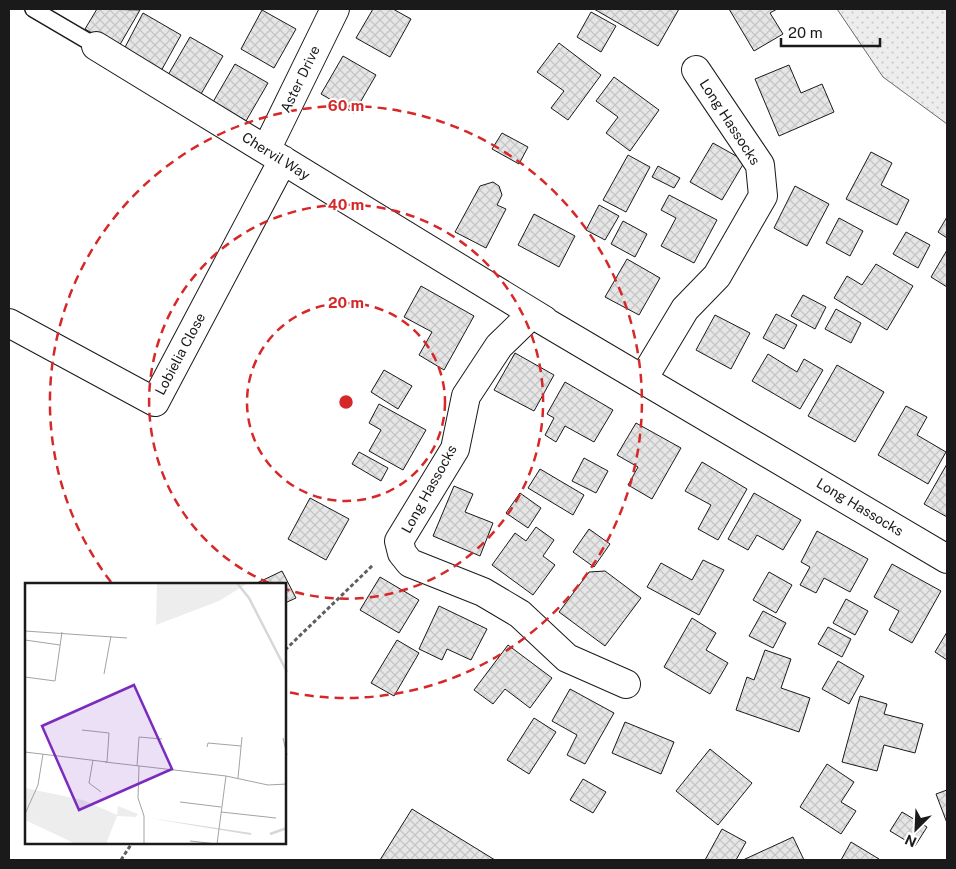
<svg xmlns="http://www.w3.org/2000/svg" width="956" height="869" font-family="'Public Sans',sans-serif">
  <style>
    .park { fill: url(#park-dots); stroke: #6a6a6a }
    .building { fill: url(#building-cross-hatch); stroke: #1a1a1a }
    .lines { fill: none; stroke-linecap: round; stroke-linejoin: round }
    .service-casing { stroke: #1a1a1a; stroke-width: 18 }
    .minor-casing { stroke: #1a1a1a; stroke-width: 30 }
    .path { stroke: #5f5f5f; stroke-width: 3; stroke-dasharray: 4 2.5; stroke-linecap: butt }
    .service { stroke: #fff; stroke-width: 15 }
    .minor { stroke: #fff; stroke-width: 28 }
    .ring { fill: none; stroke: #d62828; stroke-width: 2.5; stroke-dasharray: 9 6 }
    .labels { text-anchor: middle; dominant-baseline: central; stroke-width: 4; stroke-linejoin: round; paint-order: stroke }
    .street-label { font-size: 14px; fill: #1a1a1a; stroke: #fff }
    .inset-river { fill: none; stroke: #d7d7d7; stroke-width: 2.5 }
    .inset-road { fill: none; stroke: #a3a3a3; stroke-width: 1 }
    .view { fill: #7b2cbf; fill-opacity: 0.15; stroke: #7b2cbf; stroke-width: 2.5 }
    .inset-edge { fill: none; stroke: #1a1a1a; stroke-width: 2.5 }
    .centre { fill: #d62828; stroke: #fff; stroke-width: 2.5 }
    .ring-label { font-size: 15px; text-anchor: middle; font-weight: bold; fill: #d62828; stroke: #fff; stroke-width: 4; stroke-linejoin: round; paint-order: stroke }
  </style>
  <defs>
    <pattern id="park-dots" width="8" height="8" patternUnits="userSpaceOnUse" patternTransform="scale(1.25)"><rect width="8" height="8" fill="#ededed"/><path d="M2 2h.1M6 6h.1" fill="none" stroke="#cbcbcb" stroke-width="1.8" stroke-linecap="round"/></pattern>
    <pattern id="building-cross-hatch" width="8" height="8" patternUnits="userSpaceOnUse" patternTransform="scale(1.25)"><rect width="8" height="8" fill="#e6e6e6"/><path d="M0 0l8 8M0 8l8-8" fill="none" stroke="#c5c5c5"/></pattern>
  </defs>
  <rect width="100%" height="100%" fill="#fff"/>
  <!-- park -->
  <path class="park" d="M837 9H947V124L883 77Z"/>
  <!-- building -->
  <path class="building" d="M97 9 140 10 118 48 85 29Z
    M373 9H393L411 19 390 57 356 38Z
    M594 9H679L658 46Z
    M729 9H777L770 13 783 34 754 51Z
    M262 10 296 29 274 68 241 49Z
    M591 12 616 26 601 52 577 37Z
    M143 13 181 35 161 71 123 51Z
    M190 37 223 56 201 94 168 75Z
    M559 43 601 75 568 120 551 108 564 91 537 72Z
    M343 56 376 75 354 113 321 94Z
    M235 64 268 83 246 121 213 102Z
    M789 65 801 93 822 84 834 112 779 136 755 79Z
    M614 77 659 110 630 151 606 133 618 117 596 101Z
    M502 133 528 147 519 164 492 149Z
    M713 143 745 161 722 200 690 182Z
    M871 152 892 163 881 185 909 200 897 225 846 199Z
    M628 155 650 167 626 212 603 200Z
    M658 166 680 178 674 188 652 177Z
    M493 182 499 186 502 195 497 205 506 209 486 248 455 232 480 186Z
    M795 186 829 204 807 246 774 228Z
    M669 195 717 220 694 263 661 246 676 218 661 210Z
    M599 205 619 216 605 240 586 230Z
    M534 214 575 236 559 267 518 245Z
    M947 217V238L938 232Z
    M839 218 863 231 850 256 826 243Z
    M623 221 647 234 635 257 611 244Z
    M906 232 930 245 918 268 893 254Z
    M947 250V287L931 277Z
    M627 259 660 278 639 315 605 297Z
    M876 264 913 286 887 330 834 298 847 276 862 285Z
    M421 286 474 316 444 370 419 355 432 332 404 317Z
    M803 295 826 307 815 329 791 316Z
    M836 309 861 323 851 343 825 329Z
    M776 314 797 325 784 349 763 338Z
    M715 315 750 333 731 369 696 350Z
    M515 353 554 375 534 411 494 390Z
    M768 354 797 372 804 359 823 370 800 409 752 381Z
    M837 365 884 392 855 442 808 416Z
    M384 370 412 386 398 409 371 392Z
    M565 382 613 410 594 442 565 426 556 442 545 435 554 418 547 414Z
    M379 404 426 430 403 470 369 451 381 430 369 423Z
    M906 406 927 417 917 435 946 452 928 484 878 455Z
    M636 423 681 448 652 499 628 485 638 467 617 455Z
    M359 452 388 468 381 481 352 464Z
    M584 458 608 471 596 493 572 481Z
    M702 462 747 489 718 540 698 529 711 505 685 491Z
    M947 464V517L924 504Z
    M540 469 584 495 573 515 528 488Z
    M454 486 473 494 465 512 493 523 480 556 433 536Z
    M520 493 541 508 528 528 506 513Z
    M754 493 801 520 783 550 757 535 748 550 728 539Z
    M310 498 349 519 326 560 288 539Z
    M536 527 554 540 543 556 555 565 533 595 492 565 515 533 526 541Z
    M589 529 610 544 594 567 573 552Z
    M817 531 868 559 850 592 824 578 816 593 800 585 810 567 801 562Z
    M703 560 724 570 699 615 647 587 661 563 692 580Z
    M892 564 941 591 912 643 889 630 899 611 874 597Z
    M282 571 296 598 285 603V584L257 583Z
    M605 571 641 598 605 646 559 612 589 572Z
    M769 572 792 585 776 613 753 600Z
    M380 577 419 600 399 633 360 610Z
    M846 599 868 611 855 635 833 623Z
    M439 606 487 629 471 660 447 649 442 660 419 649Z
    M763 611 786 623 773 648 749 636Z
    M692 618 716 633 706 650 728 663 710 694 664 667Z
    M828 627 851 639 842 657 818 644Z
    M947 632V660L935 652Z
    M397 640 419 653 394 696 371 683Z
    M508 645 552 678 530 708 505 689 493 704 474 690Z
    M765 650 791 659 781 688 810 698 799 732 736 710 747 677 754 680Z
    M838 661 864 676 849 704 822 689Z
    M570 689 614 713 585 764 567 755 577 735 552 721Z
    M860 696 887 704 884 714 923 724 915 753 884 745 877 771 842 762Z
    M534 718 556 732 529 774 507 760Z
    M625 722 674 742 661 774 612 753Z
    M710 749 752 783 718 825 676 791Z
    M827 764 854 782 841 802 856 811 841 834 800 807Z
    M583 779 606 792 593 813 570 800Z
    M947 790V823L936 794Z
    M412 809 495 860H380Z
    M902 812 927 827 915 846 890 831Z
    M722 829 746 842 736 860H705Z
    M793 837 804 860H743Z
    M851 842 879 859V860H841Z"/>
  <g class="lines">
    <defs>
      <path id="service" d="M33 9 96 46"/>
      <path id="minor" d="M96 46 544 320
        M266 150 335 9
        M9 323 155 402 283 160
        M643 379 685 309 717 276 763 196 760 165 696 70
        M626 684 567 658 520 614 483 592 410 563 402 553 399 541 455 449 466 396 499 346 532 314 947 559"/>
    </defs>
    <!-- service casing -->
    <use href="#service" class="service-casing"/>
    <!-- minor casing -->
    <use href="#minor" class="minor-casing"/>
    <!-- path -->
    <path class="path" d="M285 650 373 565
      M121 860 132 843"/>
    <!-- service -->
    <use href="#service" class="service"/>
    <!-- minor -->
    <use href="#minor" class="minor"/>
  </g>
  <!-- distance rings -->
  <g class="ring">
    <circle cx="346" cy="402" r="99"/>
    <path d="M269 583A197 197 0 1 1 285 589"/>
    <path d="M111 582A296 296 0 1 1 287 692"/>
  </g>
  <g class="labels">
    <!-- street labels -->
    <g class="street-label">
      <text transform="translate(300 79) rotate(-64)">Aster Drive</text>
      <text transform="translate(730 122) rotate(57)">Long Hassocks</text>
      <text transform="translate(276 156) rotate(32)">Chervil Way</text>
      <text transform="translate(180 354) rotate(-62)">Lobielia Close</text>
      <text transform="translate(429 489) rotate(-61)">Long Hassocks</text>
      <text transform="translate(860 507) rotate(31)">Long Hassocks</text>
    </g>
  </g>
  <!-- overview -->
  <g transform="translate(25 583)">
    <rect width="261" height="261" fill="#fff"/>
    <path d="M132 0H223L194 18 131 42Z" fill="#ededed"/>
    <path d="M0 205 58 217 92 232 93 223 113 231 111 234 92 233 81 261H51L0 237Z" fill="#ededed"/>
    <path d="M124 235 226 250V252Z" fill="#d7d7d7"/>
    <path class="inset-river" d="M212 0 224 15 262 89M245 251 262 245"/>
    <path class="inset-road" d="M0 48 102 55M0 57 35 62M79 91 86 53M0 94 30 98 37 49M258 155 262 172M182 164 183 160 216 163M0 169 82 179 84 150 57 147M68 177 64 200 76 209M80 179 201 193 192 261M112 183 114 154 137 156M114 183 113 215 119 233V261M201 193 243 202 262 201M213 195 217 154M155 219 196 224M196 229 251 235M0 231 13 202 18 171M165 258 192 261"/>
    <path class="view" d="M109 102 147 186 54 227 17 143Z"/>
    <rect width="261" height="261" class="inset-edge"/>
  </g>
  <circle cx="346" cy="402" r="8" class="centre"/>
  <g class="ring-label">
    <text x="346" y="111">60 m</text>
    <text x="346" y="210">40 m</text>
    <text x="346" y="308">20 m</text>
  </g>
  <!-- border -->
  <rect width="956" height="869" fill="none" stroke="#1a1a1a" stroke-width="20"/>
  <!-- north arrow -->
  <g transform="translate(916 829) rotate(204)" stroke="#ffffff" stroke-width="4" paint-order="stroke">
  <path d="M0-4L9 19L0 12L-9 19Z" fill="#1a1a1a"/>
  <text y="-8" font-size="14" font-weight="bold" text-anchor="middle" fill="#1a1a1a">N</text>
  </g>
  <!-- scale -->
  <path d="M781 38v8h99v-8" fill="none" stroke="#1a1a1a" stroke-width="2.5"/>
  <text x="788" y="38" font-size="15" fill="#1a1a1a" stroke="#ffffff" stroke-width="4" paint-order="stroke">20 m</text>
</svg>
